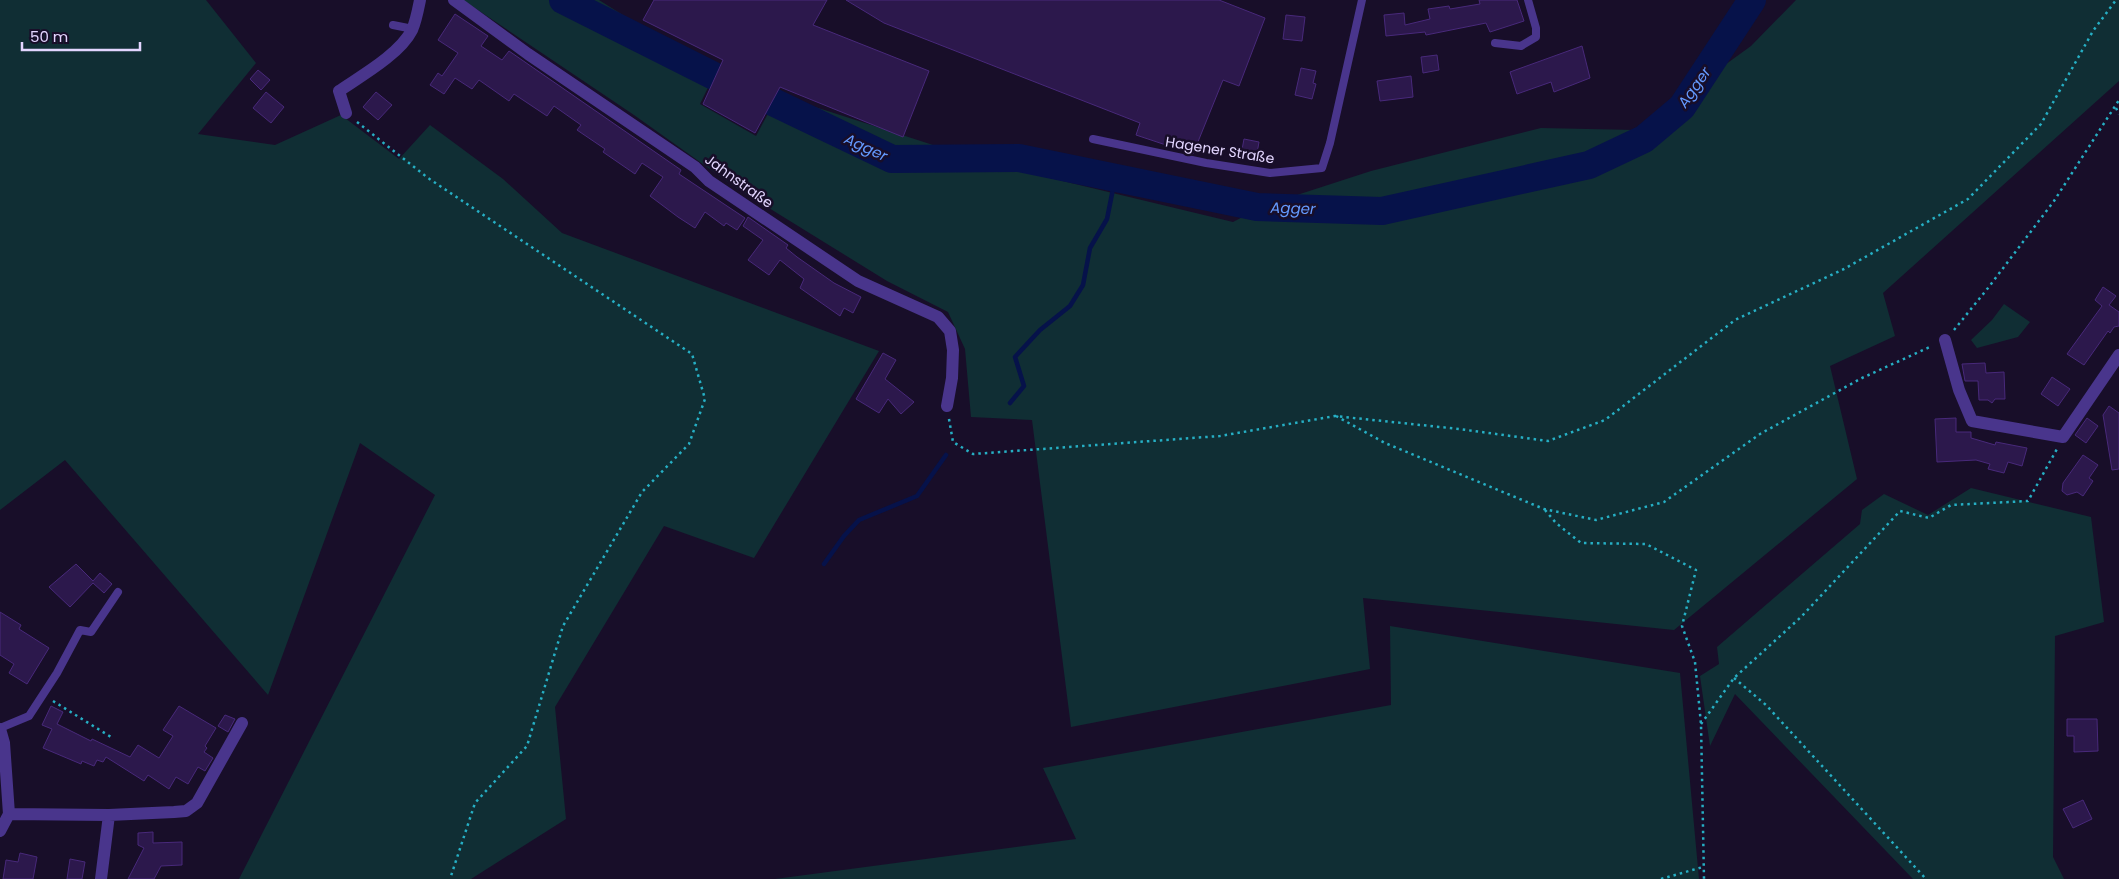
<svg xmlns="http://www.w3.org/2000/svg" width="2119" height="879" font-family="Poppins,sans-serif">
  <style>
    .green { fill: #102e34 }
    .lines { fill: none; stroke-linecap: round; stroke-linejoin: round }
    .stream { stroke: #06124a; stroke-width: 4.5 }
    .river { stroke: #06124a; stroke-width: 28 }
    .building { fill: #2c184c; stroke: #48297a }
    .path { stroke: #26afc4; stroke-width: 2.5; stroke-dasharray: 2.5 4; stroke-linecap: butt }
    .service { stroke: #49358c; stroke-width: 8 }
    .minor { stroke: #49358c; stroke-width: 12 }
    .labels { text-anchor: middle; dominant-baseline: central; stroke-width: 5; stroke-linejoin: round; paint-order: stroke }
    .street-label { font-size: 14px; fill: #e3d6ff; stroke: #180e29 }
    .water-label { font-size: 15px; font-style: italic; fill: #649aff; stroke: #180e29 }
  </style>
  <rect width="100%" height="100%" fill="#180e29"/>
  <!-- green -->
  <path class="green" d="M0 0H206L256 63 198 134 275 145 341 115 399 159 430 125 503 179 562 233 879 351 754 558 664 526 555 707 566 819 471 879H239L435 495 360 443 268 695 65 460 0 510Z
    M463 0H599L626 17 718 67 700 104 756 136 778 95 992 164 1233 222 1266 205 1371 171 1541 128 1635 130 1751 46 1796 0H2119V81L1883 293 1895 336 1830 366 1857 479 1674 630 1363 598 1370 669 1071 727 1032 420 971 417 965 349 948 312 887 281 735 187 634 115Z
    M2004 304 2030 322 2018 337 1977 348 1971 340 1992 320Z
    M1971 488 2091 517 2104 622 2055 636 2053 857 2064 879H1913L1735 694 1710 746 1700 676 1719 664 1717 647 1860 524 1862 510 1884 494 1928 515Z
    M1390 626 1680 673 1699 879H775L1076 839 1043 768 1391 705Z"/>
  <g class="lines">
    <!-- stream -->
    <path class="stream" d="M1010 403 1024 386 1015 357 1040 330 1070 306 1083 285 1090 248 1107 219 1113 189 1132 181
      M824 564 844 536 859 520 917 496 946 455"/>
    <!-- river -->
    <path class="river" d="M563 0 714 76
      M773 102 892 159 1019 158 1257 207 1382 211 1589 165 1644 139 1682 107 1752 0"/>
  </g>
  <!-- building -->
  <path class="building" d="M654 0H827L813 25 929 71 903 137 780 87 755 133 703 104 723 60 643 20Z
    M846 0H1219L1265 18 1239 86 1223 80 1193 154 1136 135 1140 123 884 23Z
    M1479 0H1517L1524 21 1490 32 1486 23 1426 35 1425 32 1386 36 1384 15 1404 13 1405 25 1430 19 1428 9 1449 6 1450 9 1480 4Z
    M455 14 488 36 481 46 502 60 509 51 681 170 679 174 745 218 737 230 726 223 724 226 705 212 695 228 678 217 650 196 663 177 642 163 635 174 603 152 605 149 577 130 581 125 554 106 547 116 514 94 509 101 479 80 472 89 455 78 444 94 430 85 438 73 442 76 458 53 438 40Z
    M1286 15 1305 17 1302 41 1283 39Z
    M1582 46 1590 78 1554 92 1551 82 1517 94 1510 72Z
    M1437 55 1439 70 1423 73 1421 57Z
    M1301 68 1316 71 1313 83 1316 84 1312 99 1295 95Z
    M258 70 270 80 261 90 250 79Z
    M1411 76 1413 97 1380 101 1377 81Z
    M266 92 284 107 271 123 253 108Z
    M376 92 392 105 378 120 363 107Z
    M1244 139 1259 142 1256 159 1241 155Z
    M748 217 788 245 786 248 797 257 834 283 861 297 853 313 844 308 840 316 800 288 804 279 780 260 769 275 748 260 763 240 743 226Z
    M2103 287 2116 296 2109 305 2119 312V326L2114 327 2110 333 2108 331 2084 365 2067 354 2102 306 2095 300Z
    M883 353 896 360 885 379 914 402 901 414 888 399 879 413 856 399Z
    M1985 363 1986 373 2004 372 2005 399H1995L1992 403 1988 400H1979L1978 381H1965L1962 364Z
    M2052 377 2070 389 2058 406 2041 394Z
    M2109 406 2119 413V469L2112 470 2103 415Z
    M1956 418V432H1971V438L1995 445 1996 442 2027 448 2022 466 2008 462 2004 473 1988 469 1990 464 1976 460 1937 462 1935 419Z
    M2087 418 2098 426 2086 443 2075 435Z
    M2083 455 2098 465 2089 478 2093 481 2083 496 2077 492 2067 495 2062 491 2063 483Z
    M76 564 93 581 100 573 112 584 104 593 93 583 70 607 49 587Z
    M0 612 21 625 19 629 49 648 27 684 9 673 14 664 0 655Z
    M51 706 63 712 57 724 91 741 92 739 130 757 138 745 159 758 173 736 163 730 179 706 216 728 205 746 207 748 204 752 213 758 205 771 198 767 188 784 176 777 169 789 148 775 144 781 106 757 103 762 97 760 94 766 82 761 81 764 43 748 52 729 42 725Z
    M225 715 235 719 228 732 218 726Z
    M2067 719H2097L2098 751 2074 752V736H2067Z
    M2083 800 2092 819 2073 828 2063 809Z
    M153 832V843L182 842V865L161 866 154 879H128L144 848 138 845V833Z
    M20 853 37 857 33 879H3L6 860 18 862Z
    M70 859 85 862 82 879H67Z"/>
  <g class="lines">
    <!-- path -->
    <path class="path" d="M2116 108 2119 114
      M357 122 428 178 692 354 705 399 689 444 642 492 563 626 527 746 475 803 450 879
      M1954 330 1988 288 2054 201 2119 100
      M1336 416 1385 443 1544 509 1596 520 1664 502 1760 434 1862 378 1932 346
      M949 419 953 442 973 454 1220 436 1335 416 1459 429 1548 441 1605 420 1735 320 1844 269 1968 199 2041 124 2093 31 2116 0
      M1545 510 1556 523 1581 543 1646 544 1696 570 1682 626 1695 662 1701 724 1704 879
      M1734 678 1766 705 1926 879
      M53 701 111 737
      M1701 724 1734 678 1801 617 1900 511 1929 518 1951 505 2028 501 2057 449
      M1661 879 1703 867"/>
    <!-- service -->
    <path class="service" d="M393 25 413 29
      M1495 43 1521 46 1536 37V28L1528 0
      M1093 139 1206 163 1270 173 1322 168 1330 143 1362 0
      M0 728 29 716 57 673 80 630 91 632 118 592"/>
    <!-- minor -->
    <path class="minor" d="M454 0 528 54 695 167 709 181 858 281 938 317 950 331 953 350 952 378 947 406
      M346 113 339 91C361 76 400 54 412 30 416 21 418 10 420 0
      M1945 340 1959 390 1972 421 2063 437 2119 355
      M0 729 4 743 9 814 0 831
      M9 814 109 815 174 812 186 811 197 803 242 723
      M101 879 109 815"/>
  </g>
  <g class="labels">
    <!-- street labels -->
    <g class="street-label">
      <text transform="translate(1220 150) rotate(9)">Hagener Straße</text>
      <text transform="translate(739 181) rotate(36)">Jahnstraße</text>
    </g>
    <!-- water labels -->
    <g class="water-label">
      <text transform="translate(1694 87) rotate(-55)">Agger</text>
      <text transform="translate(866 147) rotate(25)">Agger</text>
      <text transform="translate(1293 208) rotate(2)">Agger</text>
    </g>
  </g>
  <!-- scale -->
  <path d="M22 42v8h118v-8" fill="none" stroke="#e3d6ff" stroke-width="2.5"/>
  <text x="30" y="42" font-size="15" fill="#e3d6ff" stroke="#180e29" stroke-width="4" paint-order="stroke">50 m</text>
</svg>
